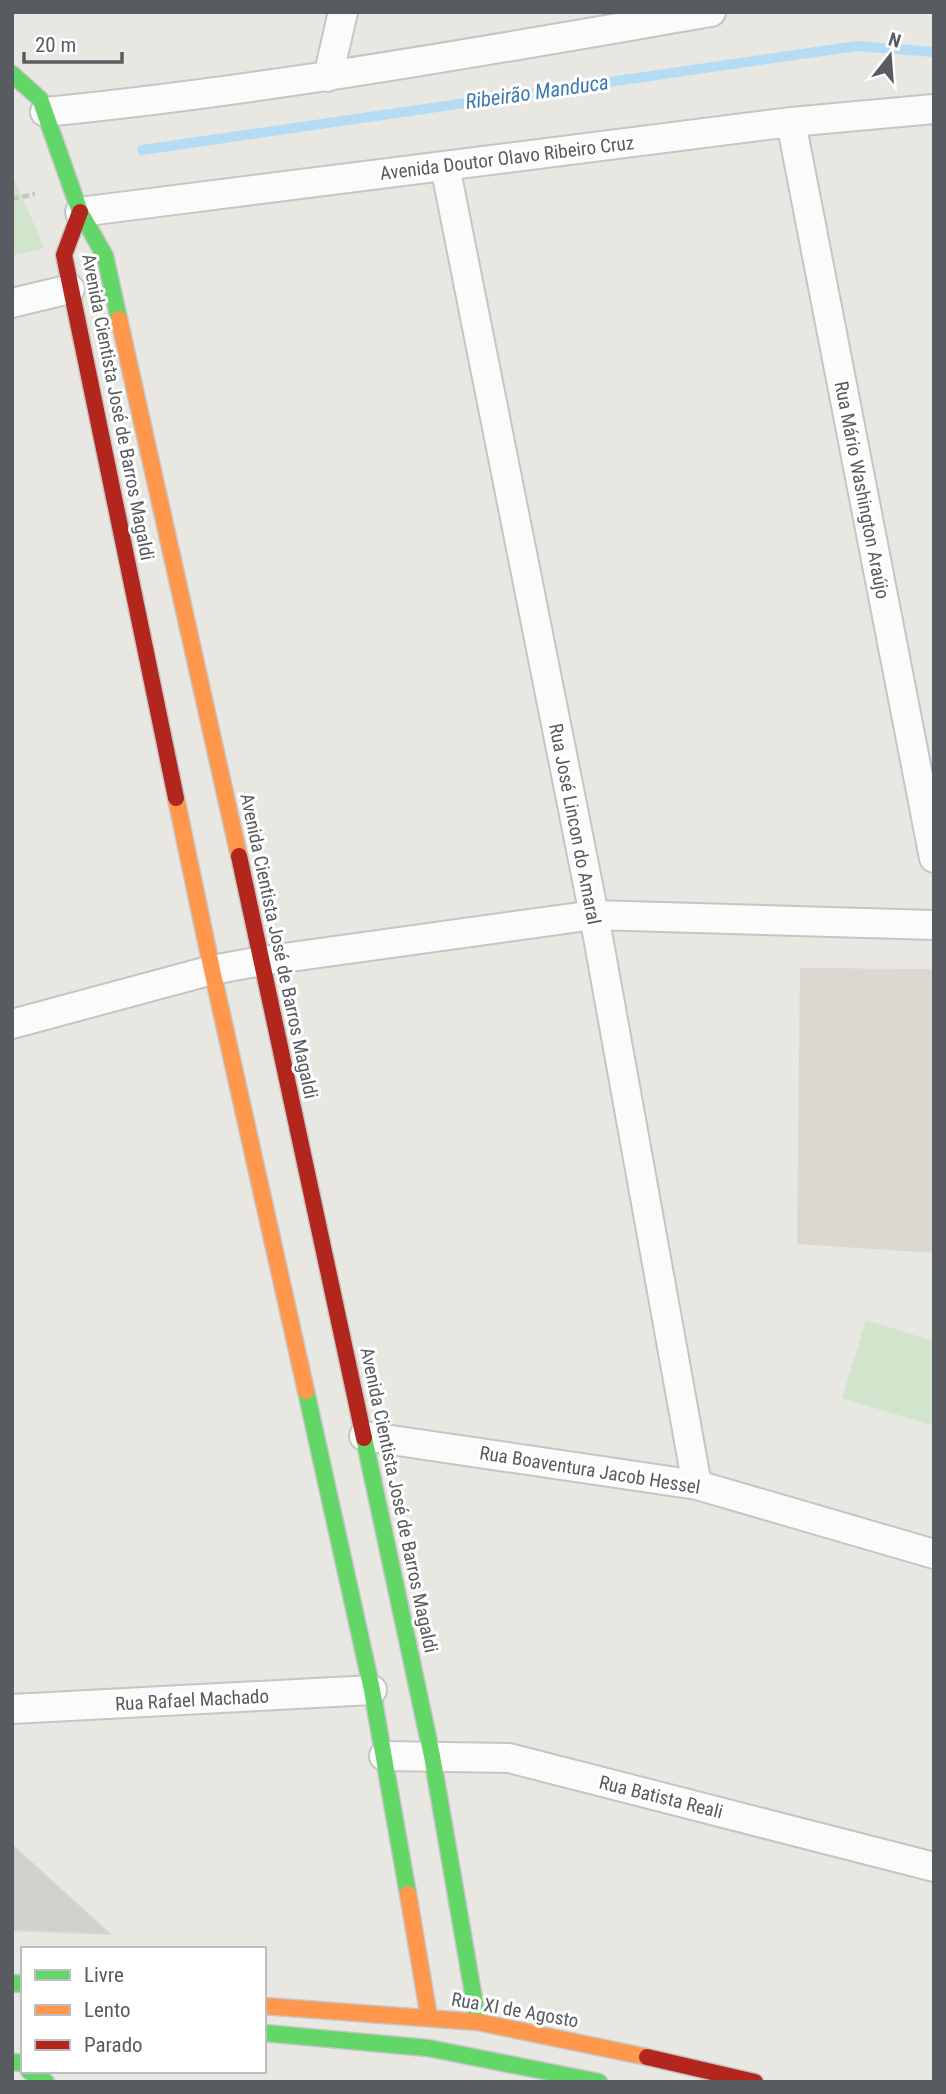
<svg xmlns="http://www.w3.org/2000/svg" width="946" height="2094" font-family="'Roboto Condensed',sans-serif">
  <style>
    .education { fill: #dad8d1 }
    .green { fill: #d1e5cd }
    .lines { fill: none; stroke-linecap: round; stroke-linejoin: round }
    .stream { stroke: #b4ddf5; stroke-width: 10 }
    .building { fill: #d1d0cd; stroke: #d8d6d2; stroke-width: 2 }
    .street-casing { stroke: #c5c5c4; stroke-width: 32 }
    .fast-casing { stroke: #c5c6c5; stroke-width: 19 }
    .slow-casing { stroke: #c5c6c5; stroke-width: 19 }
    .jam-casing { stroke: #c5c6c5; stroke-width: 19 }
    .path { stroke: #c4c9c5; stroke-width: 4.5; stroke-dasharray: 7 3.5; stroke-linecap: butt }
    .street { stroke: #fcfbfb; stroke-width: 28 }
    .fast { stroke: #63d668; stroke-width: 16 }
    .slow { stroke: #ff974d; stroke-width: 16 }
    .jam { stroke: #b3261e; stroke-width: 16 }
    .labels { text-anchor: middle; dominant-baseline: central; stroke-width: 6; stroke-linejoin: round; paint-order: stroke }
    .street-label { font-size: 19px; fill: #585c60; stroke: #fff }
    .water-label { font-size: 21px; font-style: italic; fill: #3d7aae; stroke: #fff }
  </style>
  <rect width="100%" height="100%" fill="#e8e7e2"/>
  <!-- education -->
  <path class="education" d="M800 968 934 969V1253L797 1244Z"/>
  <!-- green -->
  <path class="green" d="M12 173 44 248 12 256Z
    M866 1320 934 1341V1426L842 1398Z"/>
  <g class="lines">
    <!-- stream -->
    <path class="stream" d="M142 150 857 46 934 52"/>
  </g>
  <!-- building -->
  <path class="building" d="M12 1845 110 1934 12 1930Z"/>
  <g class="lines">
    <defs>
      <path id="street" d="M328 77 343 12
        M45 112C268 90 489 50 711 12
        M791 122 934 858
        M445 166 594 915 697 1485
        M80 212 791 122 934 109
        M12 303 70 289
        M12 1024 212 970 262 961 594 915 934 925
        M364 1436 697 1485 934 1554
        M12 1709 372 1690
        M384 1756 509 1758 934 1867"/>
      <path id="fast" d="M12 74 40 99 80 212 105 256 119 319
        M306 1391 372 1690 408 1894
        M364 1438 432 1756 478 2022
        M12 1983 23 1984
        M264 2033 428 2048 599 2082
        M12 2062 23 2063
        M29 2071 46 2082"/>
      <path id="slow" d="M119 319 239 856
        M176 798 212 970 306 1391
        M408 1894 429 2017
        M264 2006 478 2022 647 2057"/>
      <path id="jam" d="M80 212 64 255 176 798
        M239 856 364 1438
        M647 2057 755 2082"/>
    </defs>
    <!-- street casing -->
    <use href="#street" class="street-casing"/>
    <!-- fast casing -->
    <use href="#fast" class="fast-casing"/>
    <!-- slow casing -->
    <use href="#slow" class="slow-casing"/>
    <!-- jam casing -->
    <use href="#jam" class="jam-casing"/>
    <!-- path -->
    <path class="path" d="M12 199 35 194"/>
    <!-- street -->
    <use href="#street" class="street"/>
    <!-- fast -->
    <use href="#fast" class="fast"/>
    <!-- slow -->
    <use href="#slow" class="slow"/>
    <!-- jam -->
    <use href="#jam" class="jam"/>
  </g>
  <g class="labels">
    <!-- street labels -->
    <g class="street-label">
      <text transform="translate(507 158) rotate(-7)">Avenida Doutor Olavo Ribeiro Cruz</text>
      <text transform="translate(118 407) rotate(79)">Avenida Cientista José de Barros Magaldi</text>
      <text transform="translate(862 490) rotate(79)">Rua Mário Washington Araújo</text>
      <text transform="translate(575 824) rotate(79)">Rua José Lincon do Amaral</text>
      <text transform="translate(279 946) rotate(78)">Avenida Cientista José de Barros Magaldi</text>
      <text transform="translate(590 1470) rotate(9)">Rua Boaventura Jacob Hessel</text>
      <text transform="translate(399 1500) rotate(78)">Avenida Cientista José de Barros Magaldi</text>
      <text transform="translate(192 1700) rotate(-3)">Rua Rafael Machado</text>
      <text transform="translate(661 1797) rotate(14)">Rua Batista Reali</text>
      <text transform="translate(515 2010) rotate(10)">Rua XI de Agosto</text>
    </g>
    <!-- water labels -->
    <g class="water-label">
      <text transform="translate(537 92) rotate(-8)">Ribeirão Manduca</text>
    </g>
  </g>
  <!-- border -->
  <rect width="946" height="2094" fill="none" stroke="#585c60" stroke-width="28"/>
  <!-- legend -->
  <rect x="21" y="1947" width="245" height="126" fill="#ffffff" stroke="#bcbebf" stroke-width="2"/>
  <rect x="35" y="1970" width="35" height="10" fill="#63d668" stroke="#bcbebf" stroke-width="2"/>
  <text x="84" y="1982" font-size="21" fill="#585c60">Livre</text>
  <rect x="35" y="2005" width="35" height="10" fill="#ff974d" stroke="#bcbebf" stroke-width="2"/>
  <text x="84" y="2017" font-size="21" fill="#585c60">Lento</text>
  <rect x="35" y="2040" width="35" height="10" fill="#b3261e" stroke="#bcbebf" stroke-width="2"/>
  <text x="84" y="2052" font-size="21" fill="#585c60">Parado</text>
  <!-- north arrow -->
  <g transform="translate(890 56) rotate(17)" stroke="#ffffff" stroke-width="5" paint-order="stroke">
  <path d="M0-5L12 26L0 18L-12 26Z" fill="#585c60"/>
  <text y="-10" font-size="19" font-weight="bold" text-anchor="middle" fill="#585c60">N</text>
  </g>
  <!-- scale -->
  <path d="M24 52v10h98v-10" fill="none" stroke="#585c60" stroke-width="3.5"/>
  <text x="35" y="52" font-size="21" fill="#585c60" stroke="#ffffff" stroke-width="5" paint-order="stroke">20 m</text>
</svg>
